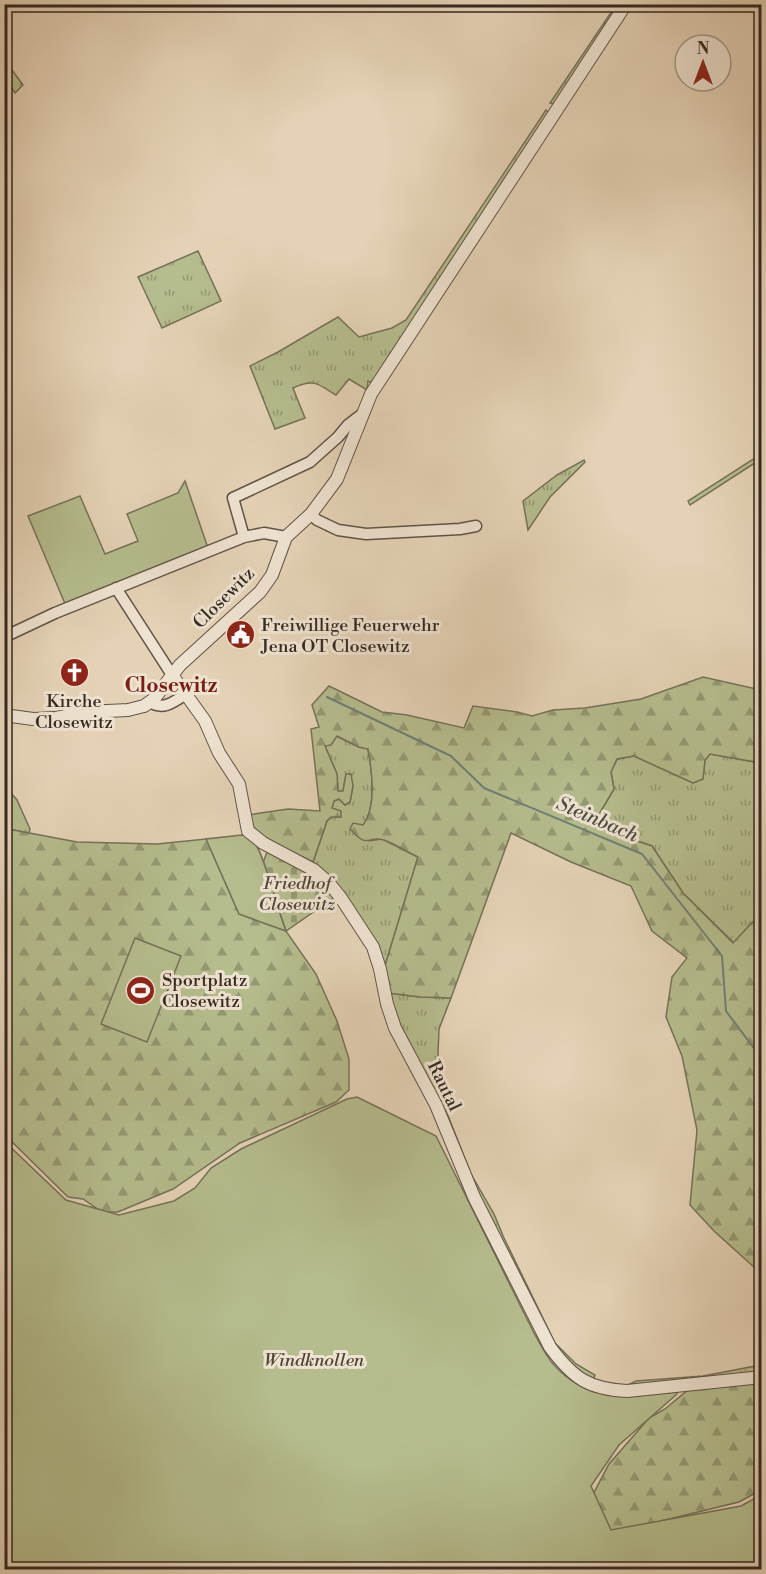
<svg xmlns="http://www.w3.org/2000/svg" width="766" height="1574" font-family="'Libre Bodoni',serif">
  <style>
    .grass { fill: url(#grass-tufts); stroke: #757258; stroke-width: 1.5 }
    .forest { fill: url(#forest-firs); stroke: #757258; stroke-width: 1.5 }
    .cemetery { fill: url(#cemetery-stones); stroke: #757258; stroke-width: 1.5 }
    .green { fill: #b5bc8d; stroke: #757258; stroke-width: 1.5 }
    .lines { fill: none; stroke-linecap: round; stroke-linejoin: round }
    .stream { stroke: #6f7f75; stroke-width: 2 }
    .minor-casing { stroke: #615347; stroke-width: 13 }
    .tertiary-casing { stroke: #615347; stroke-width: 14 }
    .minor { stroke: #eee2d0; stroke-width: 10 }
    .tertiary { stroke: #eee2d0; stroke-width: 12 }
    .labels { text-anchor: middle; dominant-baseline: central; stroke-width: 6; stroke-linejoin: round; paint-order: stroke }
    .street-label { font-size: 18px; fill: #352922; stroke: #eee2d0 }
    .poi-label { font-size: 18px; fill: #352922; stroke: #eee2d0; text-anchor: start }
    .park-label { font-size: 18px; font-style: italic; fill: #4f4637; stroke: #eee2d0 }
    .water-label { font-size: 20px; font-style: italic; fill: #4d4d44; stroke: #eee2d0 }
    .quarter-label { font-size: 21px; font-weight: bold; fill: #7a1f14; stroke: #eee2d0 }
  </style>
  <defs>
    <pattern id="grass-tufts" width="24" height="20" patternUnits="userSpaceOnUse" patternTransform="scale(1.5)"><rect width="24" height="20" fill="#b5bc8d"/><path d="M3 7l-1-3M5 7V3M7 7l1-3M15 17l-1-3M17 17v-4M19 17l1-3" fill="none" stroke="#949973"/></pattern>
    <pattern id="forest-firs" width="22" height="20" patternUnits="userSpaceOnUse" patternTransform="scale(1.5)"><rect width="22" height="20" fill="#b5bc8d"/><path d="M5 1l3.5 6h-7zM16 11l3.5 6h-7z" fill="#949973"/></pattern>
    <pattern id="cemetery-stones" width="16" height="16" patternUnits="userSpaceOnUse" patternTransform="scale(1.5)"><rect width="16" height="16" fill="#b5bc8d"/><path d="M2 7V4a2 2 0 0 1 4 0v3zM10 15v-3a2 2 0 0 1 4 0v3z" fill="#949973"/></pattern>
  </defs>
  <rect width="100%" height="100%" fill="#e5d2b6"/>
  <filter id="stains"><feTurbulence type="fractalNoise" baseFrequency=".00333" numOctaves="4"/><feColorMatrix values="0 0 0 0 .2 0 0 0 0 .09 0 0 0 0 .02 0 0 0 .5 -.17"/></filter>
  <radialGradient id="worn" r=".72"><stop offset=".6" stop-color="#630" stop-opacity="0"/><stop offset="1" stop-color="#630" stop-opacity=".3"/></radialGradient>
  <!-- grass -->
  <path class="grass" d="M616 5H622L557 105 550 103Z
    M546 110 551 115 373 383 368 381 367 390 349 379 336 395C318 384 314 378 293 388L305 418 275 429 250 366 278 352 338 317 359 337 392 328 406 320Z
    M198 251 221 301 162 328 138 277Z
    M761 454V459L690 505 688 501Z
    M584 460 585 462 550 497 528 530 523 501 557 475Z
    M336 736 359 747 368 749C372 771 377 807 363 825L369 841 382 839 418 857 384 969 320 868 313 862 327 821 331 817H340L332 808 334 801 339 799 345 805 350 802 353 786 346 774 343 791H338L337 774 325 746Z
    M710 754 761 763V913L734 943 683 893 652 846 592 826 614 789 611 772 617 759 634 756 693 783 703 779 705 760Z
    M4 785 17 800 30 829 29 833 8 829 5 825Z
    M388 993 420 997 451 998 439 1029 438 1053 440 1082 447 1113 471 1174 494 1214 504 1238 555 1343 576 1364 595 1375 593 1381 575 1369 553 1345 478 1196 397 1025Z
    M761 1365V1372L624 1387 636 1381 703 1376Z"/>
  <!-- forest -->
  <path class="forest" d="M4 59 23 85 15 93 5 77Z
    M703 677 761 690V763L710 754 705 760 703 779 693 783 634 756 617 759 611 772 614 789 592 826 652 846 683 893 733 943 761 913V1315L755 1268 714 1231 690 1205 697 1130 682 1056 666 1017 672 977 687 958 652 931 631 886 571 862 511 833 451 998 420 997 388 993 384 969 418 857C407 852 395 844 384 840 366 835 369 850 350 829L353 823 363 825C377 807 372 771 368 749L359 747 337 736 331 745 325 746 337 774 338 791H343L346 774H351L353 786 350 802 345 805 339 799 334 801 332 808 341 811V817H331L327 821 313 862 265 839 253 830 248 815 288 809 320 811 311 729 319 727 312 705 329 686 382 712 407 715 464 728 473 706 517 712 532 716 553 710 585 708 641 699Z
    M4 825 8 829 77 842 157 844 206 839 239 914 286 931 316 974 337 1021 349 1059V1090L336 1102 240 1143 173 1189 118 1212H102L83 1199 68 1197 5 1135Z
    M761 1383V1490L739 1502 661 1521 553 1570 609 1464 649 1418 665 1409 688 1390Z"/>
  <!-- cemetery -->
  <path class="cemetery" d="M267 852 313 874 335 897 286 931 263 863Z"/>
  <!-- green -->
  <path class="green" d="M185 481 208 548 66 606 28 516 80 496 105 554 138 541 127 514 178 493Z
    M242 835C247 836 251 837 254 841 267 862 276 906 286 931L239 914 206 839Z
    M135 938 181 956 147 1042 101 1024Z
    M357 1097 436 1136 534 1333C540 1343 546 1356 554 1365 590 1405 630 1396 677 1392V1394L619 1445 591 1486 611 1530 741 1506 761 1495V1569H5L4 1141 66 1200 119 1215 174 1201 195 1188 211 1168 241 1149 347 1099Z"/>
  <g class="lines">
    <!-- stream -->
    <path class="stream" d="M327 697 451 756 484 788 642 854 722 956 726 1011 762 1059"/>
    <defs>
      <path id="minor" d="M311 514 317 520 338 530 366 534 460 529 476 526
        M244 537 233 498 310 462 338 437 348 425 361 415
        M116 588 172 675
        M4 637 55 613 244 537 264 533 286 537
        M150 702C163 711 174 702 186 694"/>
      <path id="tertiary" d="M172 675 205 721 219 753 239 784 248 831 263 843 314 870 329 883 341 898 373 947 380 969 387 1004 395 1028 436 1105 474 1197 550 1347C573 1378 588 1389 627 1391L762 1377
        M4 715 33 719 56 718 86 712 128 710 144 706 154 699 180 665 260 592 272 575 286 537 311 514 337 479 371 394 626 4"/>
    </defs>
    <!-- minor casing -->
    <use href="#minor" class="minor-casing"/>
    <!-- tertiary casing -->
    <use href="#tertiary" class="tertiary-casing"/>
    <!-- minor -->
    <use href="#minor" class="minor"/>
    <!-- tertiary -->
    <use href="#tertiary" class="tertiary"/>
  </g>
  <!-- icons -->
  <defs>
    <symbol id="civic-disc" viewBox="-11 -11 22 22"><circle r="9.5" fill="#8f2418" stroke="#eee2d0"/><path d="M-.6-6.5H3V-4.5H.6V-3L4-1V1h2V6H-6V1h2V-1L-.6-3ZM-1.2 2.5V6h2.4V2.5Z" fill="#fff"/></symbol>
    <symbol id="church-disc" viewBox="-11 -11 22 22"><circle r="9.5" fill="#8f2418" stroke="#eee2d0"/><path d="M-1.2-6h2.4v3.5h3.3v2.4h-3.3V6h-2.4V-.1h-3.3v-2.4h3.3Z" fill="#fff"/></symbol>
    <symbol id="stadium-disc" viewBox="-11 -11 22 22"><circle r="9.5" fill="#8f2418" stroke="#eee2d0"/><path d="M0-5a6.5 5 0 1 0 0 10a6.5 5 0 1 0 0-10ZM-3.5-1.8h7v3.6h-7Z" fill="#fff"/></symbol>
  </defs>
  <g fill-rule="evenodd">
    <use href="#civic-disc" x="224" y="618" width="33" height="33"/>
    <use href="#church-disc" x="58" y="656" width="33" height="33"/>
    <use href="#stadium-disc" x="124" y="974" width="33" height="33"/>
  </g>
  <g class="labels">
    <!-- street labels -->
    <g class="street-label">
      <text transform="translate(224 598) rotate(-45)">Closewitz</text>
      <text transform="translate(444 1086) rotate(64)">Rautal</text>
    </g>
    <!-- poi labels -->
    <g class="poi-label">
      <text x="261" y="625">Freiwillige Feuerwehr<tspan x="261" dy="21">Jena OT Closewitz</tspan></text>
      <text x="74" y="701" text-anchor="middle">Kirche<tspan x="74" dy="21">Closewitz</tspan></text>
      <text x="162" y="980">Sportplatz<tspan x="162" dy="21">Closewitz</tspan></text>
    </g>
    <!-- park labels -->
    <g class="park-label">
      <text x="297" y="883">Friedhof<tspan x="297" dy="21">Closewitz</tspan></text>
      <text x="314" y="1360">Windknollen</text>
    </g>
    <!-- water labels -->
    <g class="water-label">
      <text transform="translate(597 820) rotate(23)">Steinbach</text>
    </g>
    <!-- quarter labels -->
    <g class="quarter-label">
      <text x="171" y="686">Closewitz</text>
    </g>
  </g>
  <!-- margin -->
  <rect width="766" height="1574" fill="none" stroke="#e5d2b6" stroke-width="24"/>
  <rect x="6" y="6" width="754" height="1562" fill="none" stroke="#352922" stroke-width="3"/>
  <rect x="12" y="12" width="742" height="1550" fill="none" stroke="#352922" stroke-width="1.5"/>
  <!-- north arrow -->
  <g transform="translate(703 63)"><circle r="28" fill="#eee2d0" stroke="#a4988a" stroke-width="1.5"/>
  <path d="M0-4.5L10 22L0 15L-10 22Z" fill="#8f2418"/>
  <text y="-9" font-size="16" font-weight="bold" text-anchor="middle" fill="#352922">N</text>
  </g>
  <rect width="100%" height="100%" filter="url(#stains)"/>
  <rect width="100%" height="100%" fill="url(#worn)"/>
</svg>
